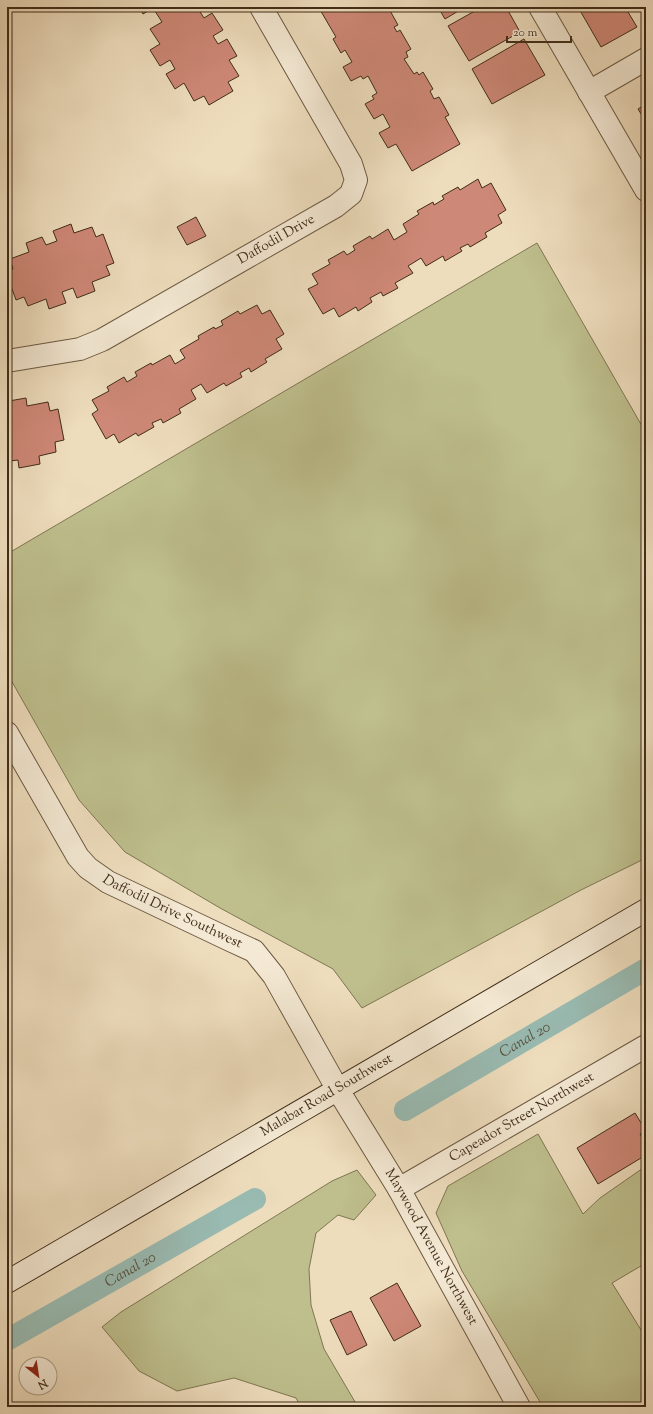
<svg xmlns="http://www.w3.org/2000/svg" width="653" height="1414" font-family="'Sorts Mill Goudy',serif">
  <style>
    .green { fill: #bebf8d; stroke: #7f7653 }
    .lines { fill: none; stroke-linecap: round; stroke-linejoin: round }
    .canal { stroke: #99bbb2; stroke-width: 22 }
    .building { fill: #ce8877; stroke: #402d19 }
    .minor-casing { stroke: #6c5942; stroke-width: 24 }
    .secondary-casing { stroke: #402d19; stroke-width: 24 }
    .minor { stroke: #f4e9d4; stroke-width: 22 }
    .secondary { stroke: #f4e9d4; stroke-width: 22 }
    .labels { text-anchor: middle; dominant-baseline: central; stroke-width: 4; stroke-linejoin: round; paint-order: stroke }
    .street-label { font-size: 14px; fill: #402d19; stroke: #f4e9d4 }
    .water-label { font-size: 15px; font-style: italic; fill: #56503f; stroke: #f4e9d4 }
  </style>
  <rect width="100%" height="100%" fill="#eeddbd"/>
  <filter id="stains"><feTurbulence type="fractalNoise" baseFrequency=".005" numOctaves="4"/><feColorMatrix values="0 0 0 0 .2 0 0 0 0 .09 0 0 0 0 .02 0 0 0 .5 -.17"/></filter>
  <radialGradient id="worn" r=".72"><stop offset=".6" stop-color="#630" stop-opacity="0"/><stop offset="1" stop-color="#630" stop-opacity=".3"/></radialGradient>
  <!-- green -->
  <path class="green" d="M537 243 646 433V858L581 890 362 1008 333 969 220 908 125 852 79 800 7 673V554Z
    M538 1134 583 1214 600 1198 646 1166V1263L612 1283 646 1338V1407H543L462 1271 436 1213 448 1186Z
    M357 1170 376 1195 354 1220 338 1215 316 1233 309 1269 311 1305 324 1349 358 1407H301L296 1398 234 1378 177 1391 139 1371 102 1327 121 1312 332 1181Z"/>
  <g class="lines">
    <!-- canal -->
    <g class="canal">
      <path id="s1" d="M405 1110 646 969"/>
      <path id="s2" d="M7 1340 255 1199"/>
    </g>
  </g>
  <!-- building -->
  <path class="building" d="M139 7H197L204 18 212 13 223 30 213 36 218 44 227 39 237 56 229 60 239 76 228 82 233 91 209 105 204 96 194 101 184 83 175 89 166 74 175 69 170 60 160 66 150 50 160 44 150 29 162 22 153 8 143 14Z
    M321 7H388L398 25 394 27 397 32 400 30 411 49 406 52 408 57 404 59 414 74 417 72 419 75 423 72 433 89 430 91 434 99 439 97 449 115 445 117 460 144 412 171 396 144 388 148 379 133 390 127 383 114 374 119 365 104 374 99 372 96 377 93 368 76 363 79 361 76 351 81 343 67 352 62 345 50 341 53 333 39 336 37 319 8Z
    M438 7H465L445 19Z
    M482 7H506L520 32 469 61 448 26Z
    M578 7H625L637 27 601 47Z
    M524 39 545 75 492 104 472 69Z
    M646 104V122L638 109Z
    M478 179 482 188 491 183 506 210 498 215 502 223 485 233 487 237 470 247 468 244 460 248 462 251 445 261 443 256 426 266 421 258 408 266 413 273 395 283 398 288 383 296 381 292 370 298 372 302 358 311 356 307 339 317 334 308 323 314 308 289 318 284 312 274 330 264 328 260 344 251 347 255 355 250 353 246 370 236 372 239 388 229 394 240 407 232 403 224 419 214 417 211 433 202 434 205 444 199 442 196 458 187 460 190Z
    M196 217 206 236 187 245 177 227Z
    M71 224 74 233 92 227 96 237 103 234 114 263 106 266 110 275 92 282 95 291 77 298 73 288 62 292 66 303 49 309 46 299 28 306 24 297 16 300 7 275V272L13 269 10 259 29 252 26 243 42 237 46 245 57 241 53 231Z
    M257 305 262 314 270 310 284 334 276 339 282 349 265 359 267 362 251 372 249 368 240 373 242 377 226 386 224 383 207 393 201 384 191 390 196 399 179 409 181 413 163 423 161 419 152 423 154 427 138 436 136 433 119 443 114 434 106 439 92 414 98 410 92 400 109 391 107 387 124 377 127 382 137 376 135 372 151 363 152 365 170 355 175 364 185 358 180 350 199 339 198 336 214 327 215 329 223 325 221 321 238 311 240 314Z
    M26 398 27 406 48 402 50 411 58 409 64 440 55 442 56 452 39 456 40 464 19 468 18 460 10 461 11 468H7V411L11 410 9 401Z
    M635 1113 646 1131 640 1134 644 1141 641 1143 646 1152V1155L598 1184 577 1148Z
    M397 1283 421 1326 394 1341 370 1298Z
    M351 1311 367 1345 347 1355 330 1320Z"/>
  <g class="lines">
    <defs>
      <g id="minor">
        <path d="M540 7 646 190"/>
        <path d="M589 92 646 59"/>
        <path id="s3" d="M7 361 80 349 102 340 336 206 351 194 356 180 351 164 261 7"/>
        <path id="s4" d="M7 733 78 857 88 868 108 882 230 940 254 951 274 976 338 1090 399 1189 519 1407"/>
        <path id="s5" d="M399 1189 646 1046"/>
      </g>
      <g id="secondary">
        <path id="s6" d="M7 1282 646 910"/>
      </g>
    </defs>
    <!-- minor casing -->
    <use href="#minor" class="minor-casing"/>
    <!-- secondary casing -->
    <use href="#secondary" class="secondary-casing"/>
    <!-- minor -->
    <use href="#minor" class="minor"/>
    <!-- secondary -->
    <use href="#secondary" class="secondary"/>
  </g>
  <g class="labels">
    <!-- street labels -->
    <g class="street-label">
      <text stroke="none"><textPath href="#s3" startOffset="299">Daffodil Drive</textPath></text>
      <text stroke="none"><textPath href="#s4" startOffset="253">Daffodil Drive Southwest</textPath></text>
      <text stroke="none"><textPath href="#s6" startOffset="370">Malabar Road Southwest</textPath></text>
      <text stroke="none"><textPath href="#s5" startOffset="142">Capeador Street Northwest</textPath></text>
      <text stroke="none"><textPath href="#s4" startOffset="689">Maywood Avenue Northwest</textPath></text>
    </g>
    <!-- water labels -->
    <g class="water-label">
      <text stroke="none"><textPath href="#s1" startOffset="139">Canal 20</textPath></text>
      <text stroke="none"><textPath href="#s2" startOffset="142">Canal 20</textPath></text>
    </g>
  </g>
  <!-- margin -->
  <rect width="653" height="1414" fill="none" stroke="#eeddbd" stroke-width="24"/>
  <rect x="8" y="8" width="637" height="1398" fill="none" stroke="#402d19" stroke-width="2"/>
  <rect x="12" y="12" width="629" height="1390" fill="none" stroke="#402d19"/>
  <!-- north arrow -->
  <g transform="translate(38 1376) rotate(150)"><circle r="19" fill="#f4e9d4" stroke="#ac9e89"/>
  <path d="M0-3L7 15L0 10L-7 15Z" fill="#8f2418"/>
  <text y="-6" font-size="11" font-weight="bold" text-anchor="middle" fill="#402d19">N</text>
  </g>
  <!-- scale -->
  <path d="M507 36v6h64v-6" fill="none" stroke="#402d19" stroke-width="2"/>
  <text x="513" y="36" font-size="12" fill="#402d19" stroke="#f4e9d4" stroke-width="3" paint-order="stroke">20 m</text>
  <rect width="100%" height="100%" filter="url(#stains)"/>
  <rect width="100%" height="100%" fill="url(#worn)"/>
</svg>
